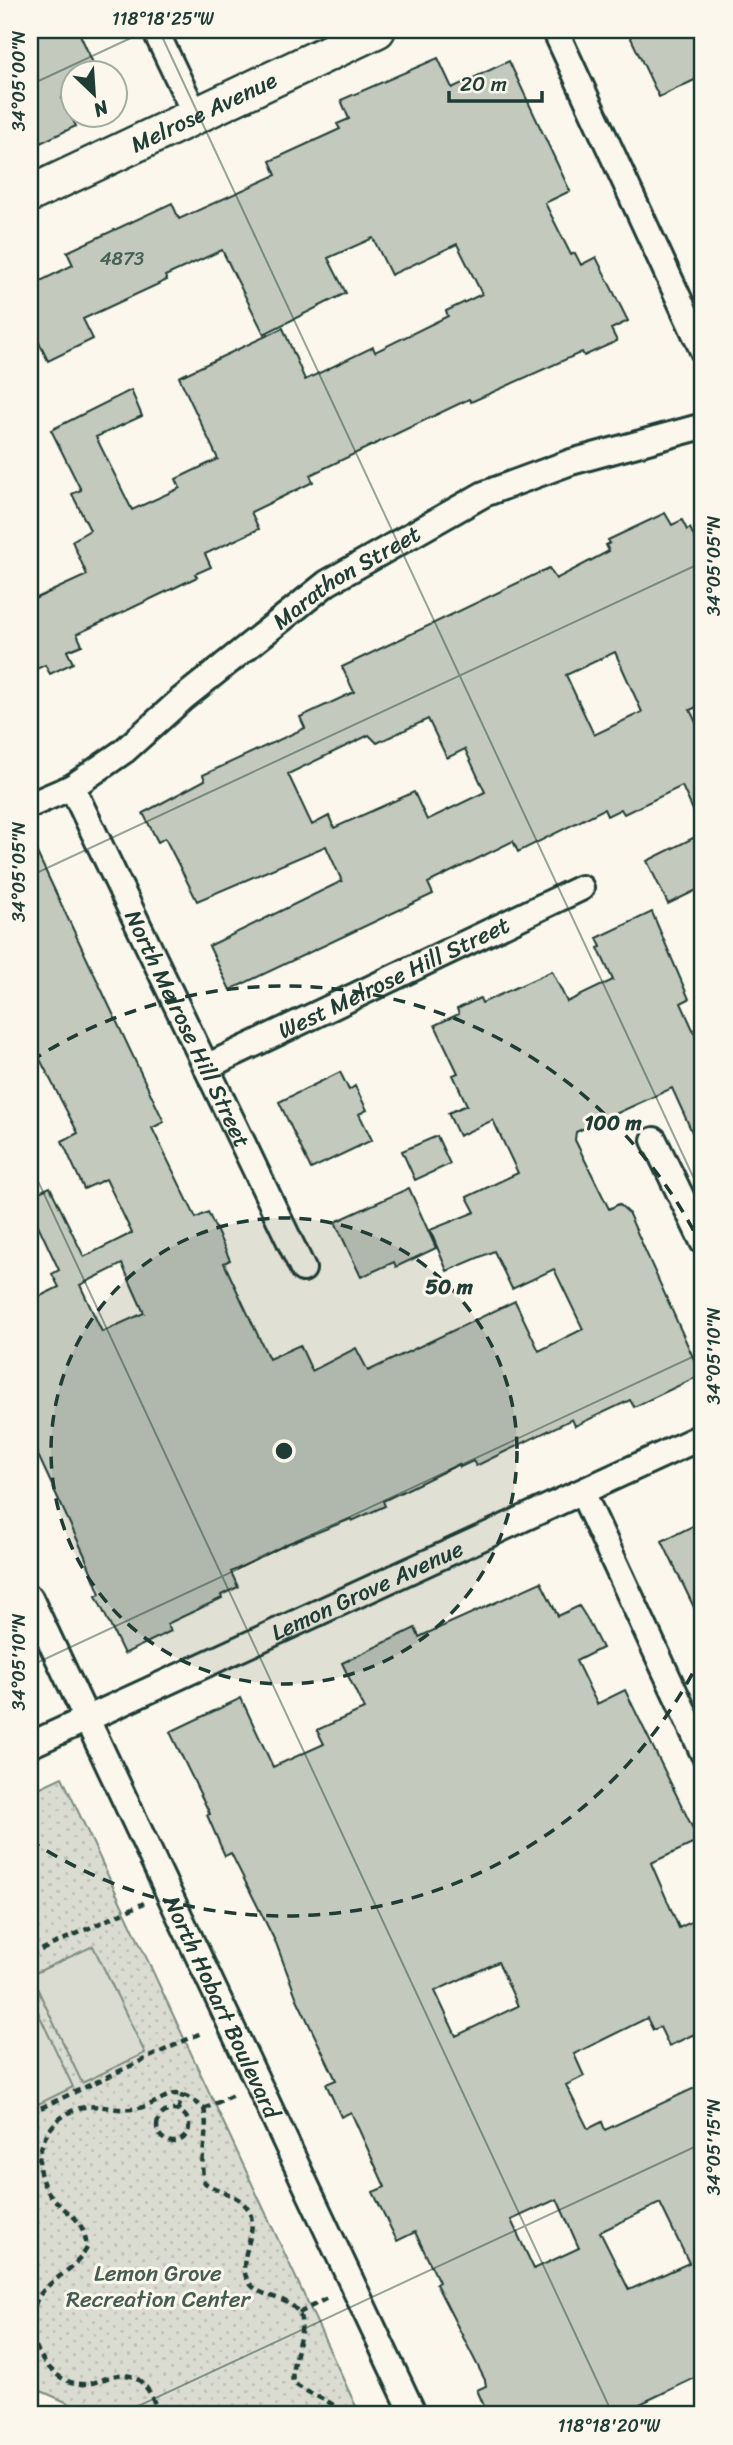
<svg xmlns="http://www.w3.org/2000/svg" width="733" height="2445" font-family="Sriracha,sans-serif">
  <style>
    .park { fill: url(#park-dots); stroke: #7d8c82; stroke-width: 2 }
    .garden { fill: #dbdcd1; stroke: #7d8c82; stroke-width: 2 }
    .building { fill: #c4c9be; stroke: #1f3d34; stroke-width: 2; fill-rule: evenodd }
    .lines { fill: none; stroke-linecap: round; stroke-linejoin: round }
    .street-casing { stroke: #1f3d34; stroke-width: 30 }
    .secondary-casing { stroke: #1f3d34; stroke-width: 40 }
    .path { stroke: #1f3d34; stroke-width: 4.5; stroke-dasharray: 7 5; stroke-linecap: butt }
    .street { stroke: #fbf7ec; stroke-width: 24 }
    .secondary { stroke: #fbf7ec; stroke-width: 35 }
    .ticks { fill: none; stroke: #1f3d34; stroke-width: 2; stroke-opacity: 0.45 }
    .ring { fill: none; stroke: #1f3d34; stroke-width: 3.5; stroke-dasharray: 12 9 }
    .labels { text-anchor: middle; dominant-baseline: central; stroke-width: 6; stroke-linejoin: round; paint-order: stroke }
    .number-label { font-size: 19px; fill: #486056 }
    .street-label { font-size: 23px; fill: #1f3d34; stroke: #fbf7ec }
    .park-label { font-size: 23px; fill: #455d53; stroke: #fbf7ec }
    .centre { fill: #1f3d34; stroke: #fbf7ec; stroke-width: 3.5 }
    .ring-label { font-size: 21px; text-anchor: middle; font-weight: bold; fill: #1f3d34; stroke: #fbf7ec; stroke-width: 6; stroke-linejoin: round; paint-order: stroke }
    .neatline { fill: none; stroke: #1f3d34; stroke-width: 2.5 }
    .ticks-label { font-size: 18px; text-anchor: middle; fill: #1f3d34 }
  </style>
  <defs>
    <pattern id="park-dots" width="8" height="8" patternUnits="userSpaceOnUse" patternTransform="scale(1.75)"><rect width="8" height="8" fill="#dbdcd1"/><path d="M2 2h.1M6 6h.1" fill="none" stroke="#bcbeb4" stroke-width="1.8" stroke-linecap="round"/></pattern>
  </defs>
  <rect width="100%" height="100%" fill="#fbf7ec"/>
  <filter id="ink" filterUnits="userSpaceOnUse"><feTurbulence type="fractalNoise" baseFrequency=".0143" numOctaves="2"/><feDisplacementMap in="SourceGraphic" scale="14" xChannelSelector="R" yChannelSelector="G"/><feConvolveMatrix kernelMatrix="1 2 1 2 8 2 1 2 1" color-interpolation-filters="sRGB"/></filter>
  <g filter="url(#ink)">
    <!-- park -->
    <path class="park" d="M62 1777 360 2415H95L30 2386V1792Z"/>
    <!-- garden -->
    <path class="garden" d="M93 1946 145 2053 82 2083 31 1975Z
      M30 1995 73 2087 30 2108Z"/>
    <!-- building -->
    <path class="building" d="M30 30H78L98 74H74V92L62 98 76 126 30 148Z
      M627 30H703V76L659 97Z
      M438 58 452 88 509 61 570 191 545 203 571 255 575 253 581 265 596 257 628 321 611 329 617 341 584 356 582 352 471 402 469 399 310 475 313 482 251 512 259 529 205 554 211 567 195 574 197 577 77 634 82 645 67 651 73 663 50 674 45 665 30 672V601L87 575 72 541 90 530 72 494 81 490 51 430 131 390 142 416 96 437 132 510 180 488 176 479 218 459 179 377 283 328 305 380 373 347 375 352 448 316 446 311 482 294 457 244 391 275 373 238 328 258 346 293 264 334 222 250 165 276 167 280 83 319 93 339 48 361 30 324V286L73 265 67 252 172 203 179 219 276 175 270 161 340 129 337 124 349 119 341 100Z
      M665 513 672 525 682 520 687 530 690 528 703 556V704L690 710 703 737V832L682 786 624 814 621 809 607 816 604 809 518 852 513 841 428 883 433 894 230 990 209 946 342 881 326 846 197 901 165 838 158 842 143 813 205 780 203 775 305 728 300 717 354 692 342 667 549 568 556 579 609 551 606 545 610 543 608 540ZM615 652 642 712 594 735 566 675ZM428 719 447 758 465 749 485 792 427 820 414 792 334 828 329 816 312 825 288 774 369 735 377 743Z
      M703 833V887L668 904 647 861Z
      M30 838 164 1122 152 1128 196 1218 208 1212 230 1260 224 1263 269 1359 300 1345 312 1371 356 1348 368 1371 515 1301 539 1351 583 1329 554 1269 512 1289 494 1251 447 1271 430 1230 475 1212 467 1197 518 1173 493 1120 459 1136 448 1113 467 1105 453 1075 458 1073 435 1025 459 1014 457 1009 480 998 482 1003 552 971 567 1002 613 980 598 948 601 947 597 938 652 912 689 999 681 1003 703 1052V1156L672 1088 576 1132 575 1140 609 1209 619 1204 628 1212 701 1375 634 1407 630 1400 575 1426 572 1419 476 1466 473 1461 460 1467 459 1464 383 1501 385 1506 352 1521 351 1519 287 1544 231 1572 238 1587 221 1595 222 1598 167 1624 171 1631 124 1654 96 1596 100 1594 84 1554 30 1438V1301L59 1287 52 1274 59 1270 30 1208V1196L50 1187 84 1257 132 1233 106 1179 84 1189 62 1141 78 1133 30 1040ZM122 1264 144 1313 102 1332 80 1285Z
      M340 1072 349 1090 355 1086 367 1110 359 1114 372 1140 311 1169 279 1102Z
      M437 1136 450 1164 415 1180 402 1151Z
      M409 1188 436 1248 396 1267 394 1262 361 1277 335 1222Z
      M703 1521V1626L662 1541Z
      M541 1582 558 1616 579 1606 586 1617 602 1648 576 1661 597 1704 625 1690 699 1841 651 1863 679 1928 703 1916V2030L669 2046 660 2027 653 2030 647 2018 574 2054 584 2076 566 2085 588 2129 602 2122 605 2130 703 2084V2374L617 2415H488L477 2390 486 2386 485 2380 436 2284 439 2282 415 2232 397 2241 373 2192 385 2187 351 2112 341 2117 326 2084 336 2080 297 1999 276 1943 231 1853 225 1856 207 1815 210 1814 170 1732 241 1698 273 1767 324 1744 317 1730 364 1709 342 1663 415 1628 419 1637ZM498 1962 518 2006 456 2036 435 1991ZM557 2199 579 2248 534 2269 511 2220ZM660 2203 689 2263 629 2290 600 2232Z"/>
    <g class="lines">
      <defs>
        <g id="street">
          <path d="M155 30 195 114"/>
          <path d="M555 30 703 351"/>
          <path id="s1" d="M72 787 303 1269"/>
          <path id="s2" d="M30 805 72 787 124 751 182 699 327 583 484 494 571 462 703 426"/>
          <path id="s3" d="M206 1067 581 888"/>
          <path d="M654 1140 703 1242"/>
          <path d="M582 1492 703 1753"/>
          <path id="s4" d="M30 1598 414 2415"/>
          <path id="s5" d="M30 1745 703 1436"/>
        </g>
        <g id="secondary">
          <path id="s6" d="M30 194 377 30"/>
        </g>
      </defs>
      <!-- street casing -->
      <use href="#street" class="street-casing"/>
      <!-- secondary casing -->
      <use href="#secondary" class="secondary-casing"/>
      <!-- path -->
      <path class="path" d="M30 1955 144 1903
        M204 2109 235 2094
        M178 2110 183 2094
        M157 2126a16 16 0 1 1 32 0a16 16 0 1 1-32 0Z
        M30 2113 203 2032
        M299 2313 329 2297
        M158 2415C152 2389 137 2366 107 2378 98 2381 91 2385 81 2384 50 2382 28 2345 32 2317 36 2280 71 2278 87 2248 83 2216 72 2219 53 2198 25 2168 42 2119 80 2108 98 2103 115 2111 132 2109 166 2106 170 2077 204 2109 210 2134 198 2157 204 2182 215 2191 232 2193 242 2202 267 2224 235 2255 247 2279 257 2300 289 2294 299 2314 308 2331 289 2360 293 2382 308 2396 331 2398 344 2415"/>
      <!-- street -->
      <use href="#street" class="street"/>
      <!-- secondary -->
      <use href="#secondary" class="secondary"/>
    </g>
  </g>
  <!-- ticks -->
  <path class="ticks" d="M159 30 703 1198M30 85 148 30M30 876 703 562M30 1164 613 2415M30 1666 703 1352M119 2415 703 2143"/>
  <!-- distance rings -->
  <circle cx="284" cy="1451" r="233" fill="#1f3d34" fill-opacity=".12"/>
  <g class="ring">
    <circle cx="284" cy="1451" r="233"/>
    <path d="M702 1655A465 465 0 0 1 31 1841M31 1061A465 465 0 0 1 702 1247"/>
  </g>
  <g class="labels">
    <!-- number labels -->
    <g class="number-label">
      <text x="122" y="258">4873</text>
    </g>
    <!-- street labels -->
    <g class="street-label">
      <text stroke="none"><textPath href="#s6" startOffset="192">Melrose Avenue</textPath></text>
      <text stroke="none"><textPath href="#s2" startOffset="392">Marathon Street</textPath></text>
      <text stroke="none"><textPath href="#s3" startOffset="208">West Melrose Hill Street</textPath></text>
      <text stroke="none"><textPath href="#s1" startOffset="268">North Melrose Hill Street</textPath></text>
      <text stroke="none"><textPath href="#s5" startOffset="371">Lemon Grove Avenue</textPath></text>
      <text stroke="none"><textPath href="#s4" startOffset="452">North Hobart Boulevard</textPath></text>
    </g>
    <!-- park labels -->
    <g class="park-label">
      <text x="158" y="2273">Lemon Grove<tspan x="158" dy="26">Recreation Center</tspan></text>
    </g>
  </g>
  <circle cx="284" cy="1451" r="10" class="centre"/>
  <g class="ring-label">
    <text x="613" y="1130">100 m</text>
    <text x="449" y="1294">50 m</text>
  </g>
  <!-- margin -->
  <rect width="733" height="2445" fill="none" stroke="#fbf7ec" stroke-width="77"/>
  <!-- north arrow -->
  <g transform="translate(94 94) rotate(155)"><circle r="33" fill="#fbf7ec" stroke="#a3ada2" stroke-width="2"/>
  <path d="M0-5L12 26L0 18L-12 26Z" fill="#1f3d34"/>
  <text y="-10" font-size="19" font-weight="bold" text-anchor="middle" fill="#1f3d34">N</text>
  </g>
  <!-- scale -->
  <path d="M449 91v10h93v-10" fill="none" stroke="#1f3d34" stroke-width="3.5"/>
  <text x="460" y="91" font-size="21" fill="#1f3d34" stroke="#fbf7ec" stroke-width="5" paint-order="stroke">20 m</text>
  <rect x="38" y="38" width="656" height="2368" class="neatline"/>
  <g class="ticks-label">
    <text x="163" y="25">118°18'25"W</text>
    <text transform="translate(19 81) rotate(-90)" y="6">34°05'00"N</text>
    <text transform="translate(714 566) rotate(-90)" y="6">34°05'05"N</text>
    <text transform="translate(19 872) rotate(-90)" y="6">34°05'05"N</text>
    <text transform="translate(714 1356) rotate(-90)" y="6">34°05'10"N</text>
    <text transform="translate(19 1662) rotate(-90)" y="6">34°05'10"N</text>
    <text transform="translate(714 2147) rotate(-90)" y="6">34°05'15"N</text>
    <text x="609" y="2432">118°18'20"W</text>
  </g>
</svg>
